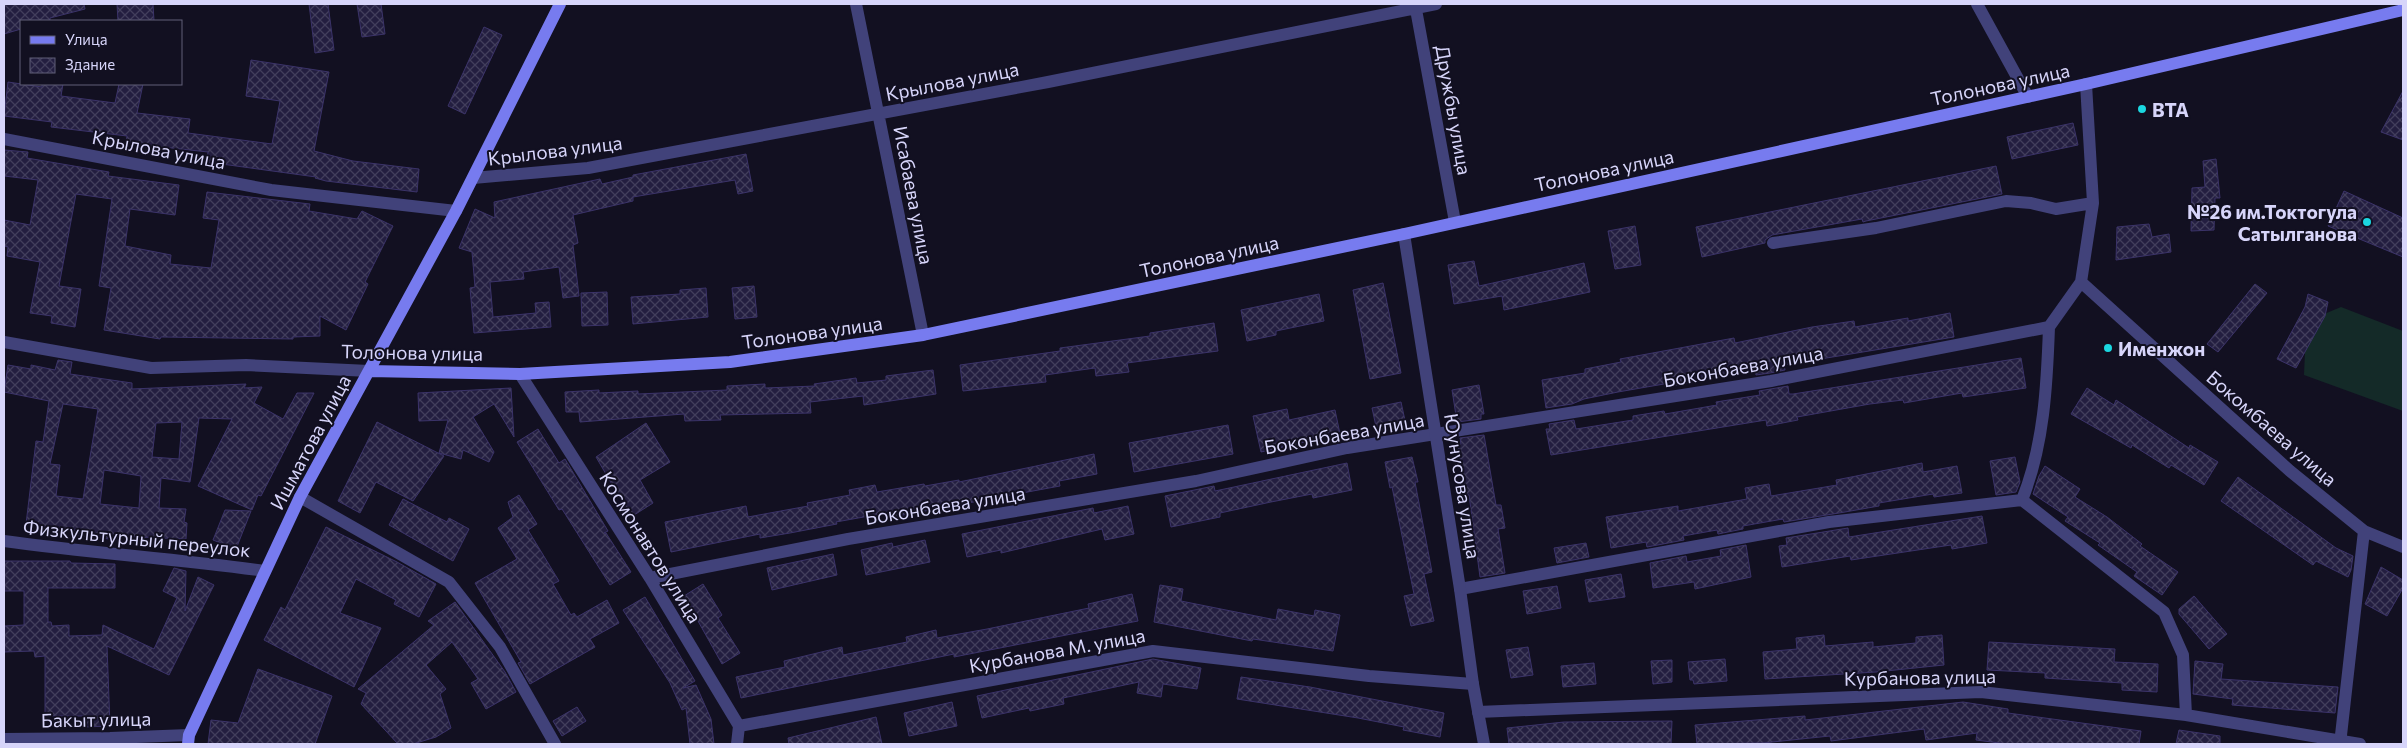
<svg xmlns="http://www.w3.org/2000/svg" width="2407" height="748" font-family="Commissioner,sans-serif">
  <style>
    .pitch { fill: #142a28 }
    .building { fill: url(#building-cross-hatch); stroke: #3b3369; fill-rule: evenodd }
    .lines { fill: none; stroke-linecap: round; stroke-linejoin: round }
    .minor { stroke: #41427a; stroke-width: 12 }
    .tertiary { stroke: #41427a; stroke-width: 12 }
    .secondary { stroke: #777bef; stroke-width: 12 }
    .poi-dot { fill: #1bd7e0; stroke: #121021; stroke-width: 2 }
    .labels { text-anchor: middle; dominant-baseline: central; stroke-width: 4; stroke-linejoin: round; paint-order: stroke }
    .street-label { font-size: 19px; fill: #d7d5fa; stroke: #121021 }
    .poi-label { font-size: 19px; font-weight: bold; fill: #d7d5fa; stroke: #121021; text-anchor: start }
  </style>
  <defs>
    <pattern id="building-cross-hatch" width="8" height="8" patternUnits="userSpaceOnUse" patternTransform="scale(1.25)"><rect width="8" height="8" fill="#231e40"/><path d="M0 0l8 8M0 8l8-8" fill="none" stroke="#423e5c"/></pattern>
  </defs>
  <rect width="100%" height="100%" fill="#121021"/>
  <!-- pitch -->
  <path class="pitch" d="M2341 307 2403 331V411L2304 375 2305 352 2317 317Z"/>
  <!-- building -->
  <path class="building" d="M4 4H84L85 9 50 18V21H21V29L4 34Z
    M117 4H153L154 21H118Z
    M309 4H328L334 50 315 53Z
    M357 4H381L385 34 362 37Z
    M484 27 502 35 465 114 448 106Z
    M251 60 329 72 314 151 353 161 419 169 417 192 326 181 315 178 316 177 207 162 208 152 126 143 127 136 51 127 52 122 4 116 8 82 42 87V84H63L61 96 115 103 119 84H143L137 113 190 119 188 133 272 144 280 101 246 96Z
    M2403 91V140L2381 132Z
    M2073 123 2078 145 2012 159 2007 137Z
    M4 150 28 152 27 158 109 172 108 176 179 185 175 215 130 209 125 246 171 255 170 264 211 268 219 220 203 218 207 192 310 204 309 211 357 219 362 211 393 226 365 282 368 284 346 330 320 316V336L293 337V339L161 337 160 339 104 330 111 288 99 286 112 199 76 194 59 286 81 289 75 327 51 323 52 316 30 313 40 262 7 256 8 247 4 246V220L30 225 38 180 4 176Z
    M746 154 753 191 738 194 735 180 633 197V201L573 215 578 243 573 245 579 296 563 298 559 267 523 272 524 279 490 282 493 317 536 313 535 303 549 302 551 327 474 333 470 288 475 287 472 252 459 248 475 209 495 218 494 202 600 179 602 184 633 177V175Z
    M2216 159 2220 198H2215L2214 230 2191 231 2192 188 2205 187 2203 161Z
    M1996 166 2002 194 1866 221 1863 222 1862 219 1772 235 1765 240V243L1702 257 1696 227Z
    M2344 191 2403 218V257L2328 226Z
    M2149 224 2152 237 2169 234 2171 252 2116 260 2117 227Z
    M1635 226 1641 265 1615 269 1608 231Z
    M1474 261 1479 286 1584 263 1590 292 1504 310 1502 296 1454 304 1448 265Z
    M1383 283 1401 373 1370 379 1353 290Z
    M2255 284 2267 293 2218 352 2207 344Z
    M754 286 757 317 735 319 732 288Z
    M706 288 708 317 633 324 631 297 680 294V290Z
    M607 292 608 325 582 326 581 293Z
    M1319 294 1324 321 1276 331V335L1247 341 1241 310Z
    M2308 294 2328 302 2325 316 2296 368 2277 359 2305 307Z
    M1950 313 1954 337 1784 365 1785 370 1770 373 1756 375 1755 369 1705 377 1706 380 1665 387 1664 384 1618 392 1584 399 1572 404 1546 408 1542 380 1585 373V369L1621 362 1620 359 1734 338 1735 343 1812 327 1854 321 1855 327 1908 318V321Z
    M1214 323 1218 351 1127 363 1129 372 1096 376 1095 368 1045 375 1046 382 963 391 960 365 1060 351V348L1150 336V333Z
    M2021 358 2026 388 1963 397 1962 393 1904 403 1903 400 1870 404 1797 417 1798 420 1767 426 1766 420 1551 455 1546 429H1550L1549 424 1574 420 1576 429 1633 420V416L1664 411 1665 414 1717 405 1716 402 1760 395 1759 391 1788 386 1789 394H1793Z
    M58 360 72 362 70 374 132 383V389L246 384 244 388 262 387 254 403 283 419 297 393H314L261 496 258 495 252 510 198 486 232 419 199 418 190 482 161 478 159 508 186 509 184 522 187 523 186 539 115 536 120 539V540L79 536 80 531 26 524 36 441 43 442 49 401 4 392 8 365 31 369V365L55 370ZM63 404 98 409 83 499 56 496 60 465 50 464ZM182 422 179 459 152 457 156 423ZM104 470 141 476 139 508 100 504Z
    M933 370 936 394 864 405 863 396 810 402 811 413 720 415 721 420 685 421 684 414 580 422 579 412H566L565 392 599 390V393L638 391V394L727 390V386L765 384V388L815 386 814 384 856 378 857 383 886 380V376Z
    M1479 385 1484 414H1481V419L1457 422 1452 390Z
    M511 388 514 437 494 404 473 417 494 452 489 462 463 450 461 459 439 453 448 420 419 421 418 393Z
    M2087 388 2114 405 2116 400 2189 448 2190 445 2218 462 2204 485 2171 465 2169 468 2132 445 2131 448 2071 414Z
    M1401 402 1406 425 1377 431 1372 408Z
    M1287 409 1289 420 1335 410 1340 434 1261 452 1253 416Z
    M377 422 444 456 413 501 376 482 360 513 338 501Z
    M646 423 670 462 640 480 653 503 631 517 596 457Z
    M1228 425 1233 454 1134 472 1129 443Z
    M538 429 559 463 565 459 608 531 604 533H606L631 572 610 585 562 509 559 510 517 442Z
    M1484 435 1496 505H1501L1505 528 1498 529 1505 573 1480 577 1469 495H1466L1458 445 1461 444 1460 438Z
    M1094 454 1097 474 1059 481 1060 486 887 518 886 513 836 522 837 524 790 533 760 538V534L671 552 665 522 746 506 748 517 808 506 807 503 850 495 849 490 875 485 877 492 924 484 925 486 959 480V482Z
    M1412 457 1418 482H1415L1432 572 1424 574 1434 621 1411 626 1404 596 1414 594 1392 487 1390 488 1385 462Z
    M2015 457 2020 482 2016 492 1996 495 1990 461Z
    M1347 463 1352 490 1313 498 1312 494 1271 502 1220 513V517L1171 527 1165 496 1214 486 1215 491Z
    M1922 463 1923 472 1957 466 1962 493 1934 497 1933 494 1879 503V506L1845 512 1784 522 1783 519 1743 526V529L1718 534 1717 530 1683 536 1684 540 1647 547 1646 542 1611 548 1606 517 1678 506V511L1747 499 1745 488 1769 484 1771 496 1837 485 1836 480Z
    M2045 466 2080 489 2075 497 2107 517 2142 544 2140 546 2178 572 2162 595 2134 576 2137 572 2098 545 2100 543 2065 521 2068 517 2033 494 2039 476Z
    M2238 477 2336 548 2353 556 2351 570 2348 577 2316 561 2313 565 2221 501Z
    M519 495 537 524 528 530 559 581 553 584 571 615 574 613 577 617 607 600 619 623 590 639 595 647 530 684 518 663 521 662 475 583 517 559 498 528 513 517 508 502Z
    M403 499 447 522 449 518 469 529 453 561 389 525Z
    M1128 506 1134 534 1105 540 1102 529 1001 553V550L967 557 962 534 1093 508 1094 513Z
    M225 510 251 511 236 549 213 540Z
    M1982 516 1987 543 1952 549 1951 545 1851 560 1850 556 1782 567 1779 546 1787 545 1786 538 1848 528 1849 537Z
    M326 527 397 562 436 584 419 617 394 604 396 600 356 579 340 613 381 628 354 687 264 640 281 607 285 610Z
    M925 540 930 562 866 575 861 550 892 543 893 547Z
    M1586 543 1589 557 1557 563 1554 548Z
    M1746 545 1751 577 1695 589 1694 582 1653 588 1650 563 1686 556 1687 562 1721 556 1720 550Z
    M833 554 837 575 772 590 767 568Z
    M4 561H70L71 563 115 564V588H48V622H51L52 626 69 625V636L102 635 103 625 154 649 177 598 163 591 174 568 186 571 185 611 198 577 214 585 169 675 107 646 110 726 84 727V716H45V656L35 657 34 651 4 652V626L24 625V591H4Z
    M2381 567 2403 580V588L2387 616 2365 604Z
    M1621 574 1625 597 1589 602 1585 580Z
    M703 584 722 615 718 618 740 653 722 664 684 596Z
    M1160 585 1183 589 1181 601 1276 620 1278 609 1314 616 1315 610 1340 615 1333 651 1253 639 1252 641 1154 622Z
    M1557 586 1561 608 1527 614 1523 591Z
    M1132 594 1138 621 954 657V654L741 698 736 677 785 667 784 661 842 647 843 655 907 642 906 637 936 630 937 638 987 629 1089 608 1088 604Z
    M2194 596 2227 634 2209 649 2179 614V609Z
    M645 597 695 681 683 688 696 685 711 719 714 744H690L686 708 682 710 670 683 623 610Z
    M455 602 505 672 516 692 486 709 471 683 478 679 452 642 426 665 446 689 440 694 451 728 436 737 413 744H398L361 704 366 693 358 689 434 625 428 621Z
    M1824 635 1825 646 1873 642V647L1916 643V637L1942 635 1944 665 1876 672 1765 679 1763 652 1797 649 1796 638Z
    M1989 642 2115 649 2114 662 2158 664 2157 692 2122 690V683L2045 678V673L1987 670Z
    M1528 647 1533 675 1511 678 1506 650Z
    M1153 659 1201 668 1197 689 1163 684 1161 697 1137 693 1139 682 1063 698 1064 704 1030 711 1029 708 982 718 977 696Z
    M1725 659 1727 681 1694 684 1693 680H1690L1688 662Z
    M1672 660V682L1653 684 1651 661Z
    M2195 661 2223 664 2221 679 2338 687 2335 713 2232 705 2233 699 2193 694Z
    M1594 663 1596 684 1563 687 1561 666Z
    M258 669 332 696 315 744H208L211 720 238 723Z
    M1241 677 1310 687 1444 713 1440 737 1403 730 1404 727 1358 718 1237 699Z
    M952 702 957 726 909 736 904 713Z
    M1963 702 2008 709V713L2141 731 2139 744H2007L1976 740 1977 733 1926 740 1924 729 1831 741 1830 736 1763 743 1697 744 1695 725 1805 716V720Z
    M577 707 586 721 562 736 553 721Z
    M876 717 882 744H789L788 738Z
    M1672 721 1671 744H1509L1507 728 1564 722Z
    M2179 730 2220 736V744H2176Z"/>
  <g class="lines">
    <!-- minor -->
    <path class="minor" d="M856 4 923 335
      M1415 4 1455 222
      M1977 4 2028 97
      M4 139 271 190 456 211
      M473 178 588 168 1048 82 1436 4
      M1773 243 1876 228 2006 201 2031 203 2056 209 2093 203
      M2081 282 2290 471 2364 531 2403 547
      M4 342 151 368 246 365 369 371
      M520 374 650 578 739 726 737 744
      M300 497 449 582 500 647 555 744
      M2022 500C2044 445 2047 385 2049 327
      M4 541C91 553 178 559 265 571
      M650 578 848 539 1196 481 1347 448 1771 381 2049 327 2081 282 2093 203 2086 84
      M1460 589 1829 522 2022 500 2164 612 2183 655 2186 715
      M1478 712 1981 692 2186 715 2360 744
      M739 726 1153 651 1369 676 1473 684
      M4 739 110 738 189 735
      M2340 744 2364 531"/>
    <!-- tertiary -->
    <path class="tertiary" d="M1404 234 1460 589 1473 684 1484 744"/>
    <!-- secondary -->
    <path class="secondary" d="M369 371 520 374 730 362 923 335 1404 234 2086 84 2403 10
      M188 744 189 735 300 497 456 211 560 4"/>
  </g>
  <!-- markers -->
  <g class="poi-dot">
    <circle cx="2142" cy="109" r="5"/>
    <circle cx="2367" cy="222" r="5"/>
    <circle cx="2108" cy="348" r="5"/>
  </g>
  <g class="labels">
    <!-- street labels -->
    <g class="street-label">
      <text transform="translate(952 81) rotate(-11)">Крылова улица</text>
      <text transform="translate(2000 84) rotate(-12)">Толонова улица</text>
      <text transform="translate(1454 110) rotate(80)">Дружбы улица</text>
      <text transform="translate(159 149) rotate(11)">Крылова улица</text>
      <text transform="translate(555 150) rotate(-7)">Крылова улица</text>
      <text transform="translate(1604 170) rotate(-12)">Толонова улица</text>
      <text transform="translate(914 195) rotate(79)">Исабаева улица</text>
      <text transform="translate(1209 256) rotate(-12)">Толонова улица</text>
      <text transform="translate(812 332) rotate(-8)">Толонова улица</text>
      <text transform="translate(412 352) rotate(1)">Толонова улица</text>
      <text transform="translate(1743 366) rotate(-10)">Боконбаева улица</text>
      <text transform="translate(2272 428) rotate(41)">Бокомбаева улица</text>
      <text transform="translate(1344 433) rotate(-10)">Боконбаева улица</text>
      <text transform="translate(310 442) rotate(-62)">Ишматова улица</text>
      <text transform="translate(1463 486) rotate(81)">Юунусова улица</text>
      <text transform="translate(945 505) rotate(-9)">Боконбаева улица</text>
      <text transform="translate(137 538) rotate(6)">Физкультурный переулок</text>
      <text transform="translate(651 547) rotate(58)">Космонавтов улица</text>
      <text transform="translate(1057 650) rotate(-10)">Курбанова М. улица</text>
      <text transform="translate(1920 677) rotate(-1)">Курбанова улица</text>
      <text transform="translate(96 719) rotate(-1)">Бакыт улица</text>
    </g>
    <!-- poi labels -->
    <g class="poi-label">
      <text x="2152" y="109">BTA</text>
      <text x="2357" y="211" text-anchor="end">№26 им.Токтогула<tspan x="2357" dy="22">Сатылганова</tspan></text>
      <text x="2118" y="348">Именжон</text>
    </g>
  </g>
  <!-- border -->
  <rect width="2407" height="748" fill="none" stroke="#d7d5fa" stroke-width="10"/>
  <!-- legend -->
  <rect x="20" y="20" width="162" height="65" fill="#121021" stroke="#615f78"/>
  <rect x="30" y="36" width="25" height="8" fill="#777bef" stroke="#615f78"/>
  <text x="65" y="45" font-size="15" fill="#d7d5fa">Улица</text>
  <rect x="30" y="58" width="25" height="15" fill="url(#building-cross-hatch)" stroke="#615f78"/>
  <text x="65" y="70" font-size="15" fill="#d7d5fa">Здание</text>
</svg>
